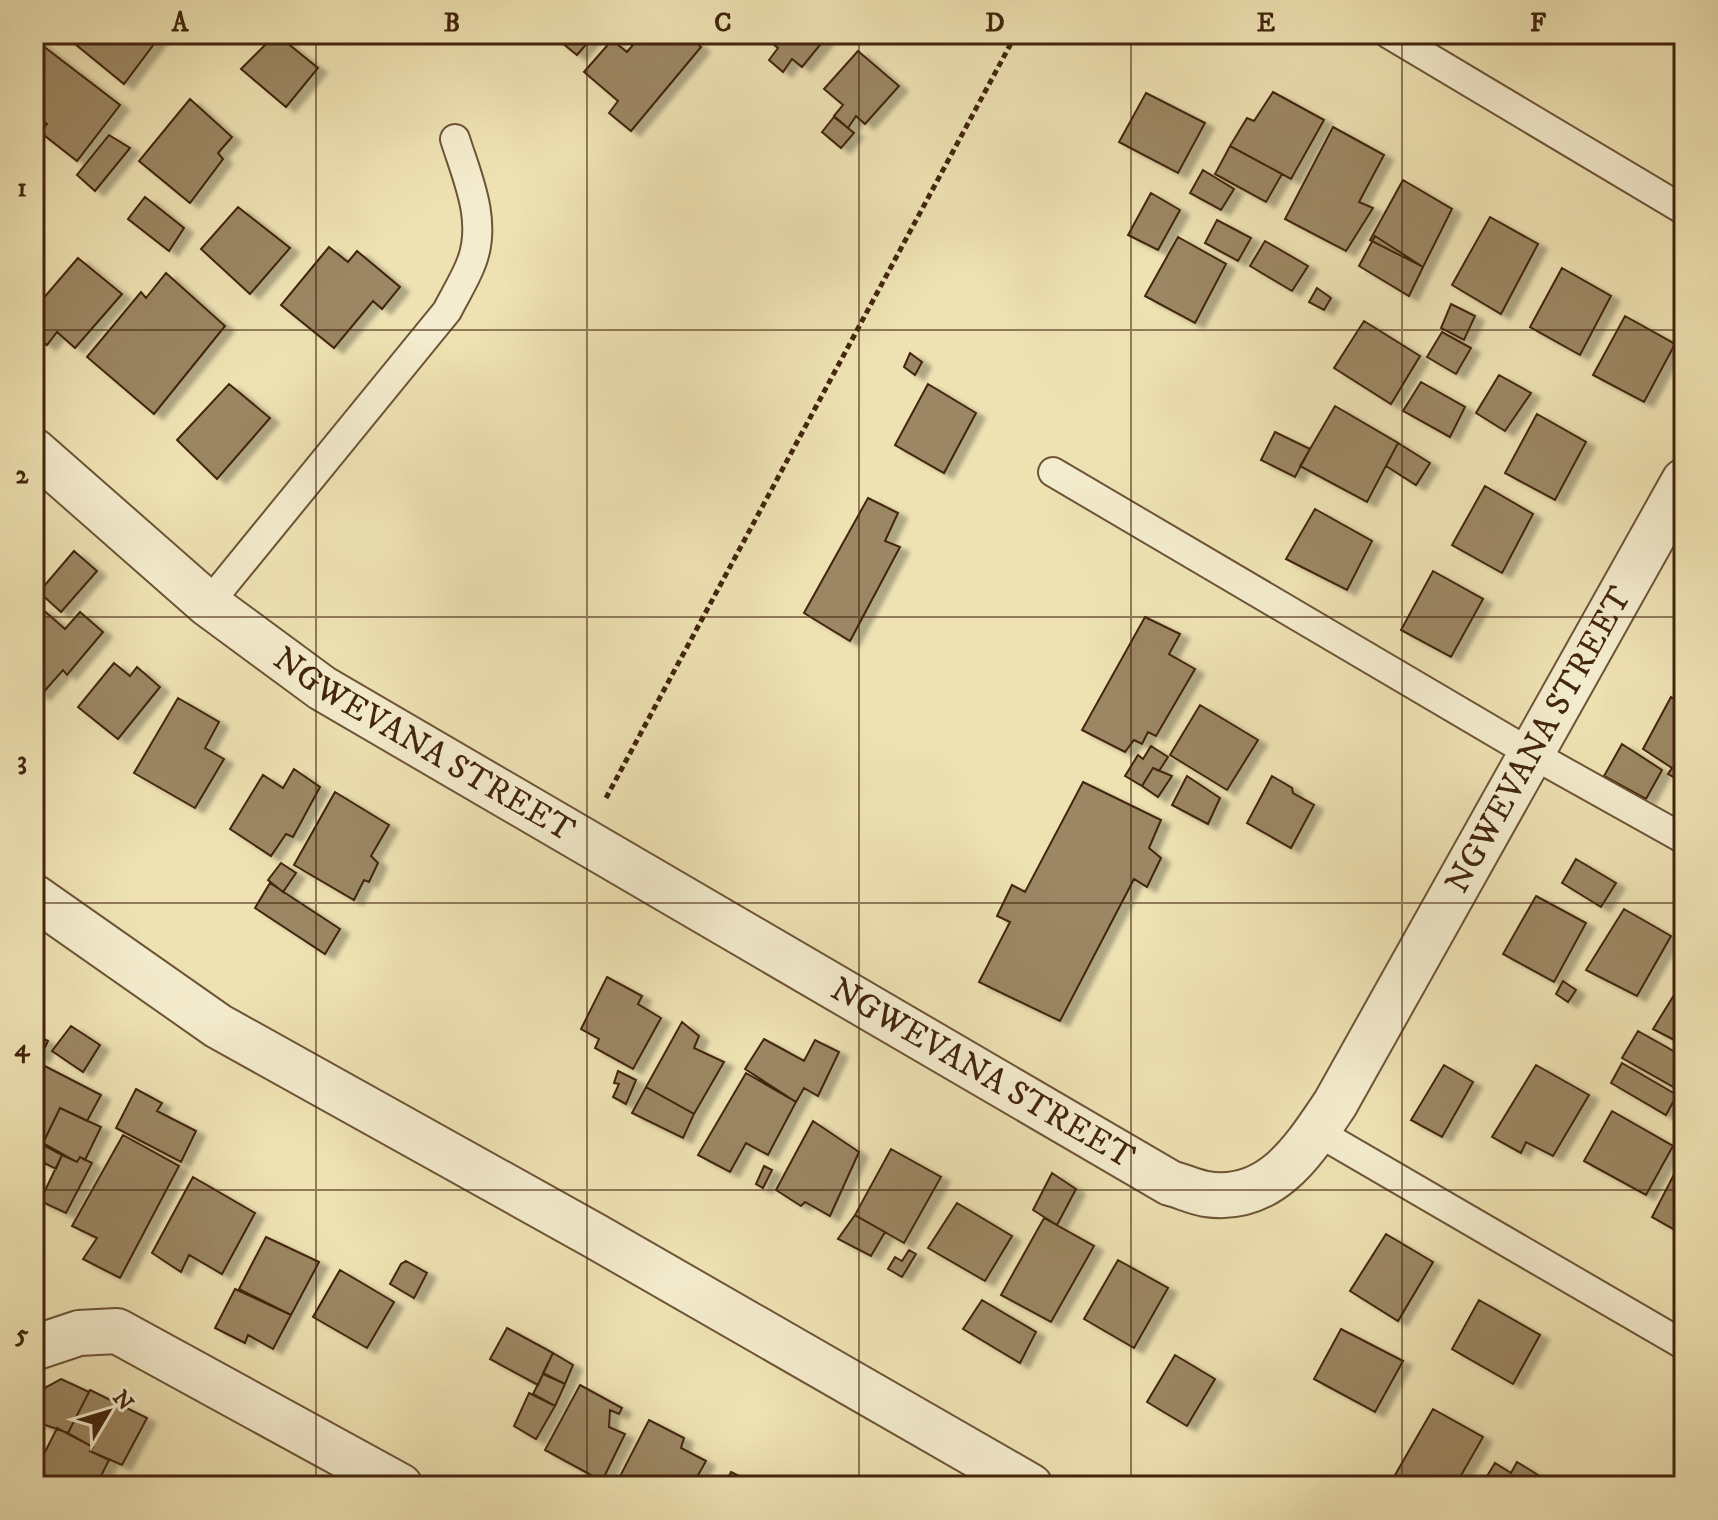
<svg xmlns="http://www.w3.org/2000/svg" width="1718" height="1520" font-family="'IM FELL DW Pica',serif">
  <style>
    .building { fill: #9b8763; stroke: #42250c; stroke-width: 2; filter: url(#shadow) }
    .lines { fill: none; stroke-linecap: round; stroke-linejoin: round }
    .lane-casing { stroke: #6d5436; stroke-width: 32 }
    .street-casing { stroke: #6d5436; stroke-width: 48 }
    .path { stroke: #42250c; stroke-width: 5; stroke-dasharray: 6 4; stroke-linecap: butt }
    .lane { stroke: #f4ecce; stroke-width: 28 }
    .street { stroke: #f4ecce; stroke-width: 44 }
    .grid { fill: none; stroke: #42250c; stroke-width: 2; stroke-opacity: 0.55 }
    .labels { text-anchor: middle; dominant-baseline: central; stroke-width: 6; stroke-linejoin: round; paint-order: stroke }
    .street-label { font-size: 34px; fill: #42250c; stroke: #f4ecce }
    .neatline { fill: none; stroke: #42250c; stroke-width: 3 }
    .grid-label { font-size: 26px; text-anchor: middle; font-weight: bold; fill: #42250c }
  </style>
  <defs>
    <filter id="shadow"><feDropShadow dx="9" dy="5" stdDeviation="2" flood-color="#0004"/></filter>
  </defs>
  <rect width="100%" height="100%" fill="#eee2b3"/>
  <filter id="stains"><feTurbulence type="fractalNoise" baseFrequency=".0025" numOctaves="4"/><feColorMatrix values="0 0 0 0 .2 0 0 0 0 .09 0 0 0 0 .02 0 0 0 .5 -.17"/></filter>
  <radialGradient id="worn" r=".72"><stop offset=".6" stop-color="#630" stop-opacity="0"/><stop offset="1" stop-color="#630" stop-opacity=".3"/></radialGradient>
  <!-- building -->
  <path class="building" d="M73 34H157L160 36 124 84 69 39Z
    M276 34 318 68 286 107 241 69Z
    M551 34H595L577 55Z
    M642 34H686L701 47 631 131 609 113 618 101 584 72 612 40 627 52Z
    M760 34H829L802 67 792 59 783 72 769 60 778 48Z
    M34 39 120 105 77 161 40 132 47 124 34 114Z
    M858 51 899 86 865 124 856 116 848 128 834 116 843 105 824 89Z
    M1273 92 1324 120 1291 179 1230 146 1247 118 1254 121Z
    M1146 93 1205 123 1178 173 1119 142Z
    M190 99 232 137 218 153 223 159 190 203 139 161Z
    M834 117 854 133 841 148 822 132Z
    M1333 127 1384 155 1359 202 1373 208 1346 251 1285 219Z
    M109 135 130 148 95 191 77 175Z
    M1230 146 1282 174 1266 202 1215 174Z
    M1203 170 1234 189 1221 210 1190 193Z
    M1403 180 1452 209 1423 267 1370 240Z
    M1151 193 1180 210 1158 250 1128 235Z
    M145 197 184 228 169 251 128 219Z
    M238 207 290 248 250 294 201 249Z
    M1490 217 1538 244 1501 314 1452 285Z
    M1217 220 1251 238 1238 261 1205 243Z
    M1375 236 1423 267 1409 296 1359 266Z
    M1178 237 1226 264 1195 323 1145 296Z
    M1265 241 1308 266 1292 291 1250 266Z
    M329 247 348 262 357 251 400 287 382 309 373 301 334 348 281 305Z
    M78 258 122 294 75 348 57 332 47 345 34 335V294L42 300Z
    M1562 268 1611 296 1580 355 1530 327Z
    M166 273 225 326 154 414 87 357 141 292 146 298Z
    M1317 288 1331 298 1324 310 1309 302Z
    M1451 304 1475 316 1464 340 1441 328Z
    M1625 316 1675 344 1644 402 1593 375Z
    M1364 321 1420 356 1391 404 1334 368Z
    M1442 332 1471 348 1456 374 1427 357Z
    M910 353 922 362 915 375 904 367Z
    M1499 375 1531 393 1505 431 1476 413Z
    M1421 382 1465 407 1450 437 1403 411Z
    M229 384 270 418 217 479 177 440Z
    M928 384 976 413 944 473 895 445Z
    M1335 406 1398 443 1367 502 1300 466Z
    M1537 414 1586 442 1555 500 1505 473Z
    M1275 432 1310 449 1295 477 1261 460Z
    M1398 443 1430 463 1416 485 1386 466Z
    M1485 486 1533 514 1502 573 1452 545Z
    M868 498 898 513 885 541 900 547 850 641 804 613Z
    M1315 509 1372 541 1347 590 1286 559Z
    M74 551 97 571 61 612 39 592Z
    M1433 571 1483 599 1451 657 1401 630Z
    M41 608 65 629 80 612 103 632 67 675 63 670 41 695 34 689V616Z
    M1145 617 1180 634 1169 654 1195 669 1156 736 1148 732 1142 744 1134 740 1125 752 1082 730Z
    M114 663 130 676 137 667 160 687 118 739 78 707Z
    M1671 697 1684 705V783L1668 774 1672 768 1643 749Z
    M178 698 219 722 205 748 224 759 195 808 134 773Z
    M1200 705 1258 740 1227 790 1170 755Z
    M1622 744 1662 770 1646 799 1604 776Z
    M1151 746 1168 757 1159 771 1153 768 1142 786 1125 776 1138 755 1143 759Z
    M1153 768 1172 776 1158 797 1142 786Z
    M294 769 320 787 293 837 286 834 271 856 230 829 263 775 283 788Z
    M1187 776 1220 798 1208 824 1172 805Z
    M1272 776 1292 788 1293 793 1314 805 1291 848 1247 823Z
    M1083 782 1161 820 1149 848 1161 858 1147 887 1134 879 1060 1021 979 982 1010 922 997 916 1012 885 1025 892Z
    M335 792 389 825 371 856 378 863 369 882 364 880 354 900 294 865Z
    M1576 859 1616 883 1601 907 1562 883Z
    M281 863 296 873 283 892 268 880Z
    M270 883 340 929 325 954 255 908Z
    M1536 896 1586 923 1554 982 1503 954Z
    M1624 909 1671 936 1637 996 1586 970Z
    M607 977 642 996 638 1004 661 1018 633 1069 595 1048 599 1039 581 1029Z
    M1684 979V1045L1653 1029Z
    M1563 981 1576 990 1568 1002 1556 994Z
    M682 1022 699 1036 694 1048 724 1062 694 1114 646 1087Z
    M71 1026 100 1045 83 1072 52 1051Z
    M1638 1031 1684 1057V1093L1622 1058Z
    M38 1036 48 1041 40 1058 34 1054Z
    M764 1039 804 1061 815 1040 839 1052 818 1096 804 1088 796 1102 745 1069Z
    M35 1061 101 1095 87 1121 60 1108 43 1143 34 1139Z
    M1622 1063 1677 1095 1666 1115 1611 1083Z
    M1444 1065 1473 1082 1442 1137 1411 1120Z
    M1536 1065 1589 1095 1553 1156 1526 1142 1521 1153 1492 1137Z
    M618 1071 636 1080 626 1104 613 1097 619 1084 614 1083Z
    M746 1073 796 1102 768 1155 746 1143 730 1172 698 1155Z
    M646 1087 694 1114 683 1138 632 1113Z
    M136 1089 162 1103 157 1111 196 1131 181 1162 116 1128Z
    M60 1108 101 1127 85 1160 80 1157 77 1162 43 1143Z
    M1612 1111 1673 1146 1646 1195 1584 1161Z
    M813 1121 859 1152 830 1216 805 1202 801 1206 776 1190Z
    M123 1135 179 1166 120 1278 83 1259 97 1238 72 1226Z
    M34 1140 62 1155 56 1169 34 1158Z
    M891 1149 941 1177 904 1243 855 1215Z
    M62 1155 77 1162 80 1157 92 1163 66 1213 40 1201Z
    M1683 1157H1684V1235L1652 1217Z
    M764 1166 772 1170 763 1188 756 1184Z
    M1052 1173 1076 1189 1057 1225 1033 1210Z
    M193 1177 255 1213 222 1274 189 1255 181 1272 152 1253Z
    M957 1203 1012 1236 985 1281 928 1248Z
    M855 1215 885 1232 871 1256 838 1239Z
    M1044 1218 1094 1246 1051 1322 1001 1295Z
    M1386 1234 1433 1262 1398 1321 1350 1291Z
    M266 1237 319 1262 291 1315 239 1289Z
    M909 1250 916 1254 902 1277 888 1269 895 1257 902 1261Z
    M1118 1260 1168 1288 1134 1348 1084 1319Z
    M406 1261 427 1273 414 1298 390 1284 401 1264Z
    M340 1270 394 1302 367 1348 313 1317Z
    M235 1289 291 1315 273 1349 248 1335 245 1343 215 1328Z
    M982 1300 1036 1332 1020 1363 963 1329Z
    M1479 1300 1540 1335 1513 1384 1452 1349Z
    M507 1328 553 1353 538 1385 490 1359Z
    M1341 1329 1403 1361 1375 1412 1314 1379Z
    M553 1353 573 1365 565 1384 543 1373Z
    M1175 1355 1215 1379 1187 1426 1147 1402Z
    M543 1374 565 1384 555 1406 533 1394Z
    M61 1379 89 1392 68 1433 34 1421V1402L39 1391Z
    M580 1385 622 1408 619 1414 610 1410 609 1427 625 1434 602 1481 545 1450Z
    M90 1390 147 1418 122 1465 90 1451 93 1447 68 1433Z
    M529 1393 555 1406 536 1439 514 1426Z
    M1433 1409 1483 1437 1455 1486H1398L1391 1482Z
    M649 1420 684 1438 681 1448 706 1461 692 1486H615Z
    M57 1428 93 1447 90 1451 109 1460 96 1486H34V1459L40 1462Z
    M1517 1462 1543 1478 1538 1486H1481L1495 1463 1511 1473Z
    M731 1472 759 1486H724Z"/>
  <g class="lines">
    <defs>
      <path id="lane" d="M1389 34 1684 210
        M1053 472 1532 754 1684 839
        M208 604 447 311C455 295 466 278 472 261 487 220 467 177 455 139
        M1316 1131 1684 1345"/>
      <g id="street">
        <path id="s1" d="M34 451 208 604 322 688 1170 1183C1182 1186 1194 1192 1206 1194 1271 1204 1304 1150 1335 1104L1684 481"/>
        <path d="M34 897 218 1026 595 1236 1030 1486"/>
        <path d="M34 1348 79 1333 117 1331 400 1486"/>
      </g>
    </defs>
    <!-- lane casing -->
    <use href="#lane" class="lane-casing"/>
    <!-- street casing -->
    <use href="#street" class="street-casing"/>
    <!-- path -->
    <path class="path" d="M606 798 1016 34"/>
    <!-- lane -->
    <use href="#lane" class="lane"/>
    <!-- street -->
    <use href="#street" class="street"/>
  </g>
  <!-- grid -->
  <path class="grid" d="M316 34V1486M587 34V1486M859 34V1486M1131 34V1486M1402 34V1486M34 330H1684M34 617H1684M34 903H1684M34 1190H1684"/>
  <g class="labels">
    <!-- street labels -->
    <g class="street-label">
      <text stroke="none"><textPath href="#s1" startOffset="1978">NGWEVANA STREET</textPath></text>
      <text stroke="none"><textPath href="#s1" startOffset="490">NGWEVANA STREET</textPath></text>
      <text stroke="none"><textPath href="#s1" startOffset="1138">NGWEVANA STREET</textPath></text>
    </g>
  </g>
  <!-- margin -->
  <rect width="1718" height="1520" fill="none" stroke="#eee2b3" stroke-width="88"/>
  <!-- north arrow -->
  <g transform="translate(108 1412) rotate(52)" stroke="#f4ecce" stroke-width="6" paint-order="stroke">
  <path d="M0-6L14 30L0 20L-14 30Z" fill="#42250c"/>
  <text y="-12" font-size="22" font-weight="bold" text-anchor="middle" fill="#42250c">N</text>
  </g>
  <rect x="44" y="44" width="1630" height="1432" class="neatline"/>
  <g class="grid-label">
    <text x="180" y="31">A</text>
    <text x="452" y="31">B</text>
    <text x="723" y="31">C</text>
    <text x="995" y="31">D</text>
    <text x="1266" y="31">E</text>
    <text x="1538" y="31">F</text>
    <text x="22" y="196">1</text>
    <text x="22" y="483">2</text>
    <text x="22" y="769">3</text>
    <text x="22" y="1056">4</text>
    <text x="22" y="1342">5</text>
  </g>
  <rect width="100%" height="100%" filter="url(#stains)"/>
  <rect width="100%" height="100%" fill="url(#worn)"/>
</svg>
